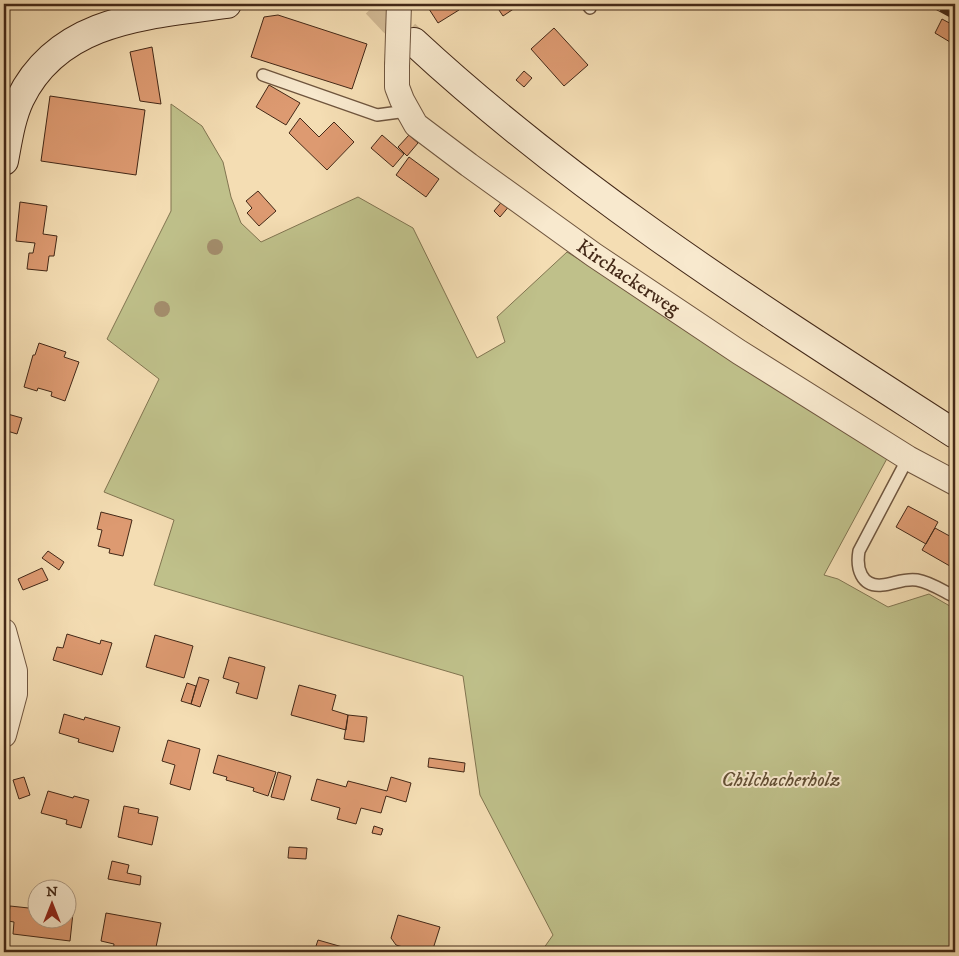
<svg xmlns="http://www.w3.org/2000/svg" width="959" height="956" font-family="'IM FELL DW Pica',serif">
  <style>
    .green { fill: #bfc08a; stroke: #817450 }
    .building { fill: #dd9a71; stroke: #432817 }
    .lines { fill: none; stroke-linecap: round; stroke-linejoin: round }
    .secondary-tunnel { stroke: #d1b994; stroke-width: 28; stroke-dasharray: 28 14; stroke-linecap: butt }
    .lane-casing { stroke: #6f553e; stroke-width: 14 }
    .street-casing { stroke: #6f553e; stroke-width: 26 }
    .secondary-casing { stroke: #432817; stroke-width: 30 }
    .lane { stroke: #f8e9ce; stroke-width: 11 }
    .street { stroke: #f8e9ce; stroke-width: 24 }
    .secondary { stroke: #f8e9ce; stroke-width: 28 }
    .rail-casing { stroke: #432817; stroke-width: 5.5 }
    .rail { stroke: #f8e9ce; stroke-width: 4; stroke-dasharray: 11; stroke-linecap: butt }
    .street-bridge-casing { stroke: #6f553e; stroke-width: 26; stroke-linecap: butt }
    .street-bridge { stroke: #f8e9ce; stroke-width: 24 }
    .tree { fill: #a48e6d }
    .labels { text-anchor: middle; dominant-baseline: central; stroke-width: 4; stroke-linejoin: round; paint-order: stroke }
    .street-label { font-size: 20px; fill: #432817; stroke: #f8e9ce }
    .park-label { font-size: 20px; font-style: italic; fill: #624e34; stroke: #f8e9ce }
  </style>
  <rect width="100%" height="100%" fill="#f4ddb3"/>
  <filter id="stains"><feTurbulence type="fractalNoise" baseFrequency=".004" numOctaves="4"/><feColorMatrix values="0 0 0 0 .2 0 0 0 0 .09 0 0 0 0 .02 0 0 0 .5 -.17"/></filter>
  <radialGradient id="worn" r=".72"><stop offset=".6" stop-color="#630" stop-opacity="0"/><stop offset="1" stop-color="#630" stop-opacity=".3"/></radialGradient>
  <!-- green -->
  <path class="green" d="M171 104 202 126 223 162 231 197 241 223 261 242 358 197 413 228 477 358 505 342 497 317 567 252 890 453 824 575 838 579 888 607 929 594 955 609V952H541L553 935 480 795 463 676 154 585 174 520 104 492 159 379 107 339 171 211Z"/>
  <!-- building -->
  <path class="building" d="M436 4H455L459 10 438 23 429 9Z
    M495 4H521L503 16Z
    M278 15 367 44 352 89 251 57 264 17Z
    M942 19 955 26V45L935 33Z
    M554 28 588 65 564 86 531 49Z
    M152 47 161 104 140 101 130 52Z
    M524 71 532 78 524 87 516 80Z
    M269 85 300 103 286 125 256 107Z
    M50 96 145 110 136 175 41 161Z
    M300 118 319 137 334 122 354 142 327 170 289 133Z
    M382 135 404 154 393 167 371 148Z
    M409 135 418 143 407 156 398 147Z
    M409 157 439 179 426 197 396 175Z
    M258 191 276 211 259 226 247 213 252 208 246 201Z
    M504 199 511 204 500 217 494 211Z
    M20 202 47 206 43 234 57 236 54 256H49L47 271 27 269 29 253H33L35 243 16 241Z
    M39 343 66 352 64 357 79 362 65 401 51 396 52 392 38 388 37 391 24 387 33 355H35Z
    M4 413 22 418 17 434 4 430Z
    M908 506 938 522 926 544 896 527Z
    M101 512 132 520 123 556 109 553 110 549 98 546 102 530 97 529Z
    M935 528 955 539V569L922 550Z
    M48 551 64 562 59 570 42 558Z
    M42 568 48 580 23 590 18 579Z
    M67 634 100 644 101 640 112 643 102 675 53 660 57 647 63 648Z
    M155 635 193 646 184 678 146 667Z
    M229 657 265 667 257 699 236 693 239 683 223 678Z
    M199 677 209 680 200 707 191 704Z
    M187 683 196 686 191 704 181 701Z
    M299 685 336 695 332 710 348 715 346 730 291 715Z
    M64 714 84 720 85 717 120 727 113 752 78 742 79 739 59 733Z
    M348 715 367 717 364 742 344 739Z
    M168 740 200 749 190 790 170 784 175 765 162 761Z
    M218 755 276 772 268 796 253 791 254 788 226 780 227 777 213 773Z
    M429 758 465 763 464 772 428 767Z
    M278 772 291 776 284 800 271 797Z
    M24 777 30 795 19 799 13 780Z
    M391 777 411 783 406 802 386 796 381 813 361 808 356 824 337 819 340 808 311 800 317 779 346 787 348 781 387 791Z
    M48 791 73 798 74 796 89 800 81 828 66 824 67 820 41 813Z
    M124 806 139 809 138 813 158 817 152 845 118 837Z
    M374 826 383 829 381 835 372 833Z
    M289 847 307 848 306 859 288 858Z
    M112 861 129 865 127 873 141 876 140 885 108 879Z
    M10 906 38 909V918H68V912L73 913 70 941 13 934 14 922 8 921Z
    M106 913 161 923 155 952 129 947 128 952H113L114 944 101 941Z
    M398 915 440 927 432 952H420L396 945 391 938Z
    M318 940 360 952H314Z"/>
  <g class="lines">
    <!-- secondary-tunnel -->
    <path class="secondary-tunnel" d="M376 4 392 21 414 42"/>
    <defs>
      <path id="lane" d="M587 4 590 8
        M263 75 377 115 407 111
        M908 458 859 551C856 568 861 587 882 585 894 584 904 578 917 580 930 582 943 591 955 597"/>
      <g id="street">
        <path id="s1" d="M397 66V87L402 100 416 125 469 165 594 255 739 352 908 458 955 483"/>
        <path d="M4 631 15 671V694L4 735"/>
      </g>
      <path id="secondary" d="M414 42C578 194 768 313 955 434
        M4 161C8 140 11 118 20 99 59 18 149 15 227 4"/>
    </defs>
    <!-- lane casing -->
    <use href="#lane" class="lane-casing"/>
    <!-- street casing -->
    <use href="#street" class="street-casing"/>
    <!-- secondary casing -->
    <use href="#secondary" class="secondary-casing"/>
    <!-- lane -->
    <use href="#lane" class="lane"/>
    <!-- street -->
    <use href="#street" class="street"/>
    <!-- secondary -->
    <use href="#secondary" class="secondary"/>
    <defs>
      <path id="rail" d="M931 4 955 17"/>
    </defs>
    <!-- rail casing -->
    <use href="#rail" class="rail-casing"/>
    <!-- rail -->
    <use href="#rail" class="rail"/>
    <defs>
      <path id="street-bridge" d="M397 66 399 4"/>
    </defs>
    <!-- street-bridge casing -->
    <use href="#street-bridge" class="street-bridge-casing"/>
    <!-- street-bridge -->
    <use href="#street-bridge" class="street-bridge"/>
  </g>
  <!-- trees -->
  <g class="tree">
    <circle cx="215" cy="247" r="8"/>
    <circle cx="162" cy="309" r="8"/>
  </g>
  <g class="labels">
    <!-- street labels -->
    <g class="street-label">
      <text stroke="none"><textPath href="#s1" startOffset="325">Kirchackerweg</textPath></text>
    </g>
    <!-- park labels -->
    <g class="park-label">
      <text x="781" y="780">Chilchacherholz</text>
    </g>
  </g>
  <!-- margin -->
  <rect width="959" height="956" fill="none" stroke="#f4ddb3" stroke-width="20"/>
  <rect x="5" y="5" width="949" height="946" fill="none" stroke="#432817" stroke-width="2.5"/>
  <rect x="10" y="10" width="939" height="936" fill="none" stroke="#432817"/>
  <!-- north arrow -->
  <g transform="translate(52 904)"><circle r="24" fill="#f8e9ce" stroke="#b09c85"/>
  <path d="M0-4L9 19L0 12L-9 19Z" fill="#8f2418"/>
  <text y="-8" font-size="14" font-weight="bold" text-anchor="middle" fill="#432817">N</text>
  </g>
  <rect width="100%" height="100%" filter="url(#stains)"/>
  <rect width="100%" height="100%" fill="url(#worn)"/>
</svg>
